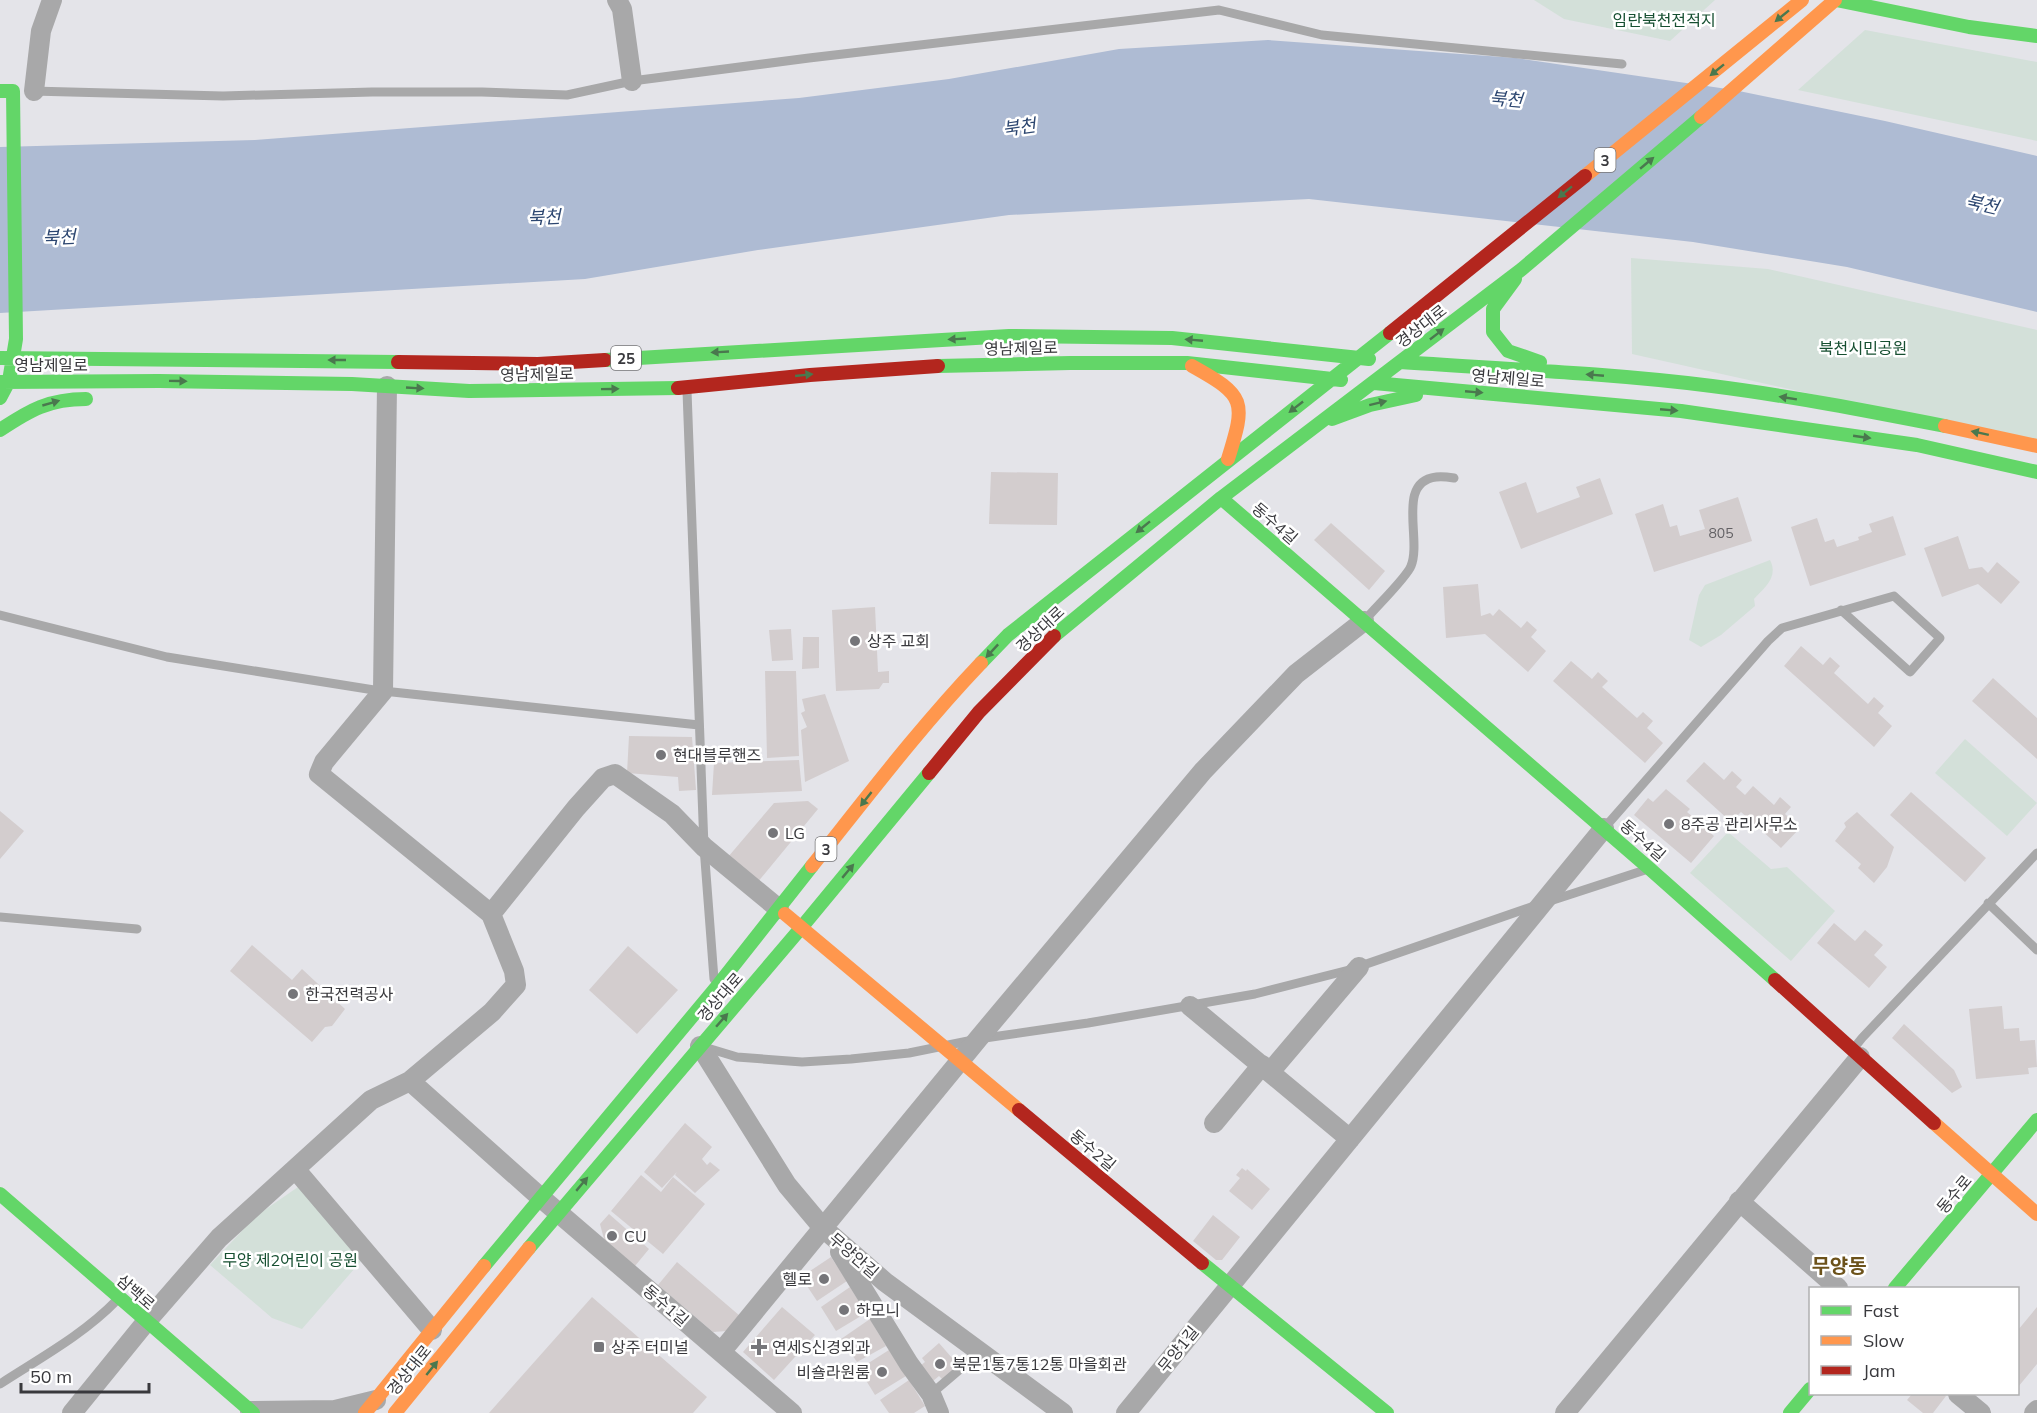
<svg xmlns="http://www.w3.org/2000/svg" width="2037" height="1413" font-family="Mulish,'Noto Sans KR',sans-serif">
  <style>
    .green { fill: #d3e0d9 }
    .water { fill: #aebbd3 }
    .building { fill: #d3cdce }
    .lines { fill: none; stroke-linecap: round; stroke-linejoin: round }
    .lane { stroke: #a8a8a9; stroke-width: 9 }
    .street { stroke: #a8a8a9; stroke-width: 20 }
    .fast { stroke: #63d668; stroke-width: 14 }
    .slow { stroke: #ff974d; stroke-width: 14 }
    .jam { stroke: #b3261e; stroke-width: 14 }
    .oneway { fill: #4a784e }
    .poi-dot { fill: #757579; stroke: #fff; stroke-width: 2 }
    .labels { text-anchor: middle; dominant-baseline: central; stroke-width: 5; stroke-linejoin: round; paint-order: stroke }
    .number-label { font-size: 14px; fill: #626064 }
    .shield { fill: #fff; stroke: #747477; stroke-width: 1.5 }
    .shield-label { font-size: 15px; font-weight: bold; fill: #39393d }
    .park-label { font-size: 16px; fill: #164f31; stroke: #fff }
    .street-label { font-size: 16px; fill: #39393d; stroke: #fff }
    .poi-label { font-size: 16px; fill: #39393d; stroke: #fff; text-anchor: start }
    .water-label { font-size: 18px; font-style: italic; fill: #2c4670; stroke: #fff }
    .quarter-label { font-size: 20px; font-weight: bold; fill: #6c521a; stroke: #fff }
  </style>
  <rect width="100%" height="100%" fill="#e4e4e9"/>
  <!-- green -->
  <path class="green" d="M1534 0H1715L1670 41 1564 19Z
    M1865 30 2037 62V141L1798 90Z
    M1631 258 1768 269 2037 330V444L1632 354Z
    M1770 560C1779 577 1764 588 1754 599L1755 606 1721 635 1701 647 1689 640 1699 595 1705 585Z
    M1965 739 2037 803 2007 836 1935 773Z
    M1728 832 1771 869 1787 867 1835 911 1791 961 1690 873Z
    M298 1187 362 1260 302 1329 272 1318 210 1265 256 1216Z"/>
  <!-- water -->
  <path class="water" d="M1268 40 1516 58 1734 90 1885 121 2037 156V312L1847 267 1693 242 1309 199 1009 215 758 250 585 279 0 313V147L255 140 799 98 949 79 1119 49Z"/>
  <!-- building -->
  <path class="building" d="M991 472 1058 473 1057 525 989 524Z
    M1600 478 1613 514 1521 549 1499 492 1526 482 1537 513 1580 497 1576 487Z
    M1738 497 1752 541 1654 572 1635 514 1663 504 1670 527 1677 525 1680 536 1705 529 1699 510Z
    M1893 516 1906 555 1810 586 1791 527 1817 518 1825 542 1834 539 1837 547 1859 540 1858 537 1872 532 1869 524Z
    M1331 523 1385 571 1369 590 1314 540Z
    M1958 536 1969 569 1982 567 1988 573 1997 562 2020 582 2001 604 1978 584 1942 597 1924 548Z
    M1478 584 1481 616 1490 613 1493 616 1499 609 1521 628 1527 621 1537 630 1531 637 1546 651 1528 672 1485 634 1446 638 1443 587Z
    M875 607 878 672 889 671V683H883L879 689 836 691 832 610Z
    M791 629 793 660 772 661 769 630Z
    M803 637H819V668L802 669Z
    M1801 646 1823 665 1830 657 1840 666 1834 673 1868 704 1874 697 1884 706 1878 713 1892 726 1874 747 1784 666Z
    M1571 661 1592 679 1598 672 1608 681 1602 687 1637 718 1643 712 1653 721 1647 728 1663 743 1645 763 1553 681Z
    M765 671H796L799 756 767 758Z
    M1993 678 2037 718V759L1972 701Z
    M825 694 849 761 805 782 801 730 807 727 801 713 805 711 802 699Z
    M629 736 692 737 696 790 679 791 678 777 627 773Z
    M799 760 802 791 712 795 714 763Z
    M1704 762 1724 780 1732 771 1742 780 1736 787 1745 795 1753 786 1774 805 1780 797 1791 807 1785 814 1800 828 1781 848 1741 812 1731 822 1686 781Z
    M1666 789 1690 809 1687 812 1693 817 1689 821 1694 826 1698 822 1714 836 1691 863 1634 815 1648 798 1653 802Z
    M1911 792 1986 858 1965 882 1890 815Z
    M808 801 818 809 757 883 728 857 774 803Z
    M0 811 24 831 0 859Z
    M1857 812 1894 847 1887 867 1874 883 1858 868 1861 864 1835 841 1846 827 1844 823Z
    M1834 923 1855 941 1865 930 1883 945 1874 955 1887 967 1869 988 1817 943Z
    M252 945 292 980 302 969 345 1009 332 1026 325 1027 312 1042 230 971Z
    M628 946 678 990 637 1034 589 990Z
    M2002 1006 2004 1029 2019 1028 2020 1041 2035 1040 2037 1067 2028 1068 2029 1074 1976 1079 1969 1009Z
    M1904 1024 1954 1070 1962 1087 1952 1093 1892 1038Z
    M685 1123 712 1147 702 1159 707 1165 710 1162 720 1170 695 1193 675 1175 677 1172 662 1188 644 1172Z
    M1242 1168 1246 1171 1247 1169 1270 1189 1252 1210 1229 1191 1240 1178 1236 1175Z
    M641 1175 661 1192 673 1177 705 1204 663 1254 611 1211Z
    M609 1214 649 1249 635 1266 604 1239 600 1224Z
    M1213 1215 1240 1237 1222 1260H1216L1193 1241Z
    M831 1257 847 1281 817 1301 801 1277Z
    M677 1262 740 1316 727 1331 713 1332 658 1285Z
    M850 1287 866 1313 836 1331 821 1307Z
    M592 1297 707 1397 693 1413H489Z
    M782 1307 815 1335 774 1380 743 1352Z
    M2037 1307V1364L2018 1387V1330Z
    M870 1319 886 1346 857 1362 841 1339Z
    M939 1343 959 1366 943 1380 939 1376 933 1381 920 1366 925 1362 922 1358Z
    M889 1350 906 1376 875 1395 859 1369Z
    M909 1380 925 1406 914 1413H889L880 1400Z
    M1912 1394H1943L1946 1396 1933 1413H1923L1907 1400Z"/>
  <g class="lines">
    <!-- lane -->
    <path class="lane" d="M32 91 223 96 372 92H482L567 95 632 81 809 58 1219 10 1322 35 1622 64
      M687 391 704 847 714 979
      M0 615 167 657 374 690 699 725
      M1366 619C1375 608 1407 577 1411 566 1422 539 1396 482 1436 477 1442 476 1448 477 1454 478
      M1606 826 1768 641 1782 628 1894 596 1940 638 1910 672 1841 610
      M1550 901 1645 870
      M1988 903 2037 950
      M0 917 137 929
      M704 1047 737 1057 802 1062 851 1059 909 1053 978 1039 1088 1023 1255 994 1349 970 1534 906
      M1854 1048 1862 1038 2037 853
      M0 1384C40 1358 83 1335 117 1300
      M931 1394 979 1353"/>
    <!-- street -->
    <path class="street" d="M617 0 622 9 632 81
      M34 91 41 31 52 0
      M387 386 383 691 324 762 319 774 491 914
      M1190 1006 1350 1139
      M700 1046 787 1185 823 1228 885 1282 1063 1413
      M1270 1072 1359 967
      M410 1081 540 1197 792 1413
      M1214 1123 1262 1065
      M296 1170 432 1330
      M1739 1201 1838 1288
      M840 1252 909 1364 931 1394 939 1413
      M721 1352 978 1039 1203 771 1296 674 1364 621
      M1958 1394 1981 1413
      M72 1413 146 1322 219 1238 371 1100 410 1081 492 1012 516 985 514 971 491 914 576 808 603 778 615 774 672 814 704 847 779 909
      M251 1413 250 1411 335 1410 376 1400
      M1126 1413 1604 828
      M1565 1413 1860 1057
      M2034 1413 2037 1410"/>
    <!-- fast -->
    <path class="fast" d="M1836 0 1969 27 2037 36
      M0 91H13L16 339 9 381 0 398
      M1515 279 1493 309V332L1508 351 1540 362
      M0 358 398 362
      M605 360 1009 336 1172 338 1369 359
      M1400 362C1504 369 1609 373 1712 386 1791 396 1868 411 1945 426
      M938 366 1070 363H1187L1341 380
      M0 382 159 381 352 384 469 391 678 388
      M1374 383 1681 411 1917 445 2037 472
      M1332 419 1370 405 1416 395
      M0 430C30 410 49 399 86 399
      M1221 498 1650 869 1775 980
      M1054 636 1221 498 1522 269 1701 117
      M981 663 1008 635 1390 333
      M0 1194 253 1413
      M529 1248 801 928 929 773
      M1202 1263 1387 1413
      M484 1266 715 989 812 866
      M1895 1288 2037 1120
      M1790 1413 1810 1389"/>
    <!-- slow -->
    <path class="slow" d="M1701 117 1835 0
      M1585 176 1802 0
      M1192 366C1246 396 1246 401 1228 459
      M1945 426 2037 446
      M812 866C867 797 920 727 981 663
      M785 914 1019 1110
      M1934 1123 2037 1214
      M365 1413 484 1266
      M395 1413 529 1248"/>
    <!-- jam -->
    <path class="jam" d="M1390 333 1585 176
      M398 362 538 364 605 360
      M678 388 810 375 938 366
      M929 773 979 712 1054 636
      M1775 980 1934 1123
      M1019 1110 1202 1263"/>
  </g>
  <!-- one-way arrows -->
  <defs><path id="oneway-solid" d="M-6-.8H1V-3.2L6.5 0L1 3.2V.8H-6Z" transform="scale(1.5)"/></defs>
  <g class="oneway">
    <use href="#oneway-solid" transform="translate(1782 16) rotate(141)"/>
    <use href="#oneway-solid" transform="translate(1717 70) rotate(141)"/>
    <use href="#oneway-solid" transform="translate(1647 163) rotate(-40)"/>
    <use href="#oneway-solid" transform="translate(1565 192) rotate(141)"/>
    <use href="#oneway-solid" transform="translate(1437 334) rotate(-38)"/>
    <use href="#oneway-solid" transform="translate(957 339) rotate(177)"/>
    <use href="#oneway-solid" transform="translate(1194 340) rotate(-175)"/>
    <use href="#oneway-solid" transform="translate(720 352) rotate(177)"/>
    <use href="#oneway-solid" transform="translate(337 360) rotate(-180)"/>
    <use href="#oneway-solid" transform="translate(804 375) rotate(-6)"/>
    <use href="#oneway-solid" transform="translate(1595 375) rotate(-175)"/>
    <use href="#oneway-solid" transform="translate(178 381) rotate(1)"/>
    <use href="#oneway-solid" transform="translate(415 388) rotate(3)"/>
    <use href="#oneway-solid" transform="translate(610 389) rotate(-1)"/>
    <use href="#oneway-solid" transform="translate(1474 392) rotate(5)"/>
    <use href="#oneway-solid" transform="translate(1788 398) rotate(-171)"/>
    <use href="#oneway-solid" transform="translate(51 403) rotate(-16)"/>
    <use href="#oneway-solid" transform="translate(1378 403) rotate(-14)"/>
    <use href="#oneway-solid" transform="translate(1296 407) rotate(142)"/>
    <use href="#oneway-solid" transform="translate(1669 410) rotate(5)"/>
    <use href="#oneway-solid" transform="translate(1980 433) rotate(-168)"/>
    <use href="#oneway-solid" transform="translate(1862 437) rotate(8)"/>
    <use href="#oneway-solid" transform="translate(1143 527) rotate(141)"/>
    <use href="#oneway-solid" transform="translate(992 651) rotate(133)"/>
    <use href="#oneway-solid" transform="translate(866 799) rotate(128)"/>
    <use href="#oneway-solid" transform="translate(848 871) rotate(-50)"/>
    <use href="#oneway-solid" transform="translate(722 1020) rotate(-49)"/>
    <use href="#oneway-solid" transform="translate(582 1184) rotate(-50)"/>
    <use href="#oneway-solid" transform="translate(432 1368) rotate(-51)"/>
  </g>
  <!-- markers -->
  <g class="poi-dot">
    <circle cx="855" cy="641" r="6"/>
    <circle cx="661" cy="755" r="6"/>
    <circle cx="1669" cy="824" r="6"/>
    <circle cx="773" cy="833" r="6"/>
    <circle cx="293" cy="994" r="6"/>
    <circle cx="612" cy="1236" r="6"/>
    <circle cx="824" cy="1279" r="6"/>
    <circle cx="844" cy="1310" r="6"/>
    <rect x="593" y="1341" width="12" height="12" rx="3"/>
    <path d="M756 1338h6v6h6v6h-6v6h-6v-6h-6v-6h6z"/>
    <circle cx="940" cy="1364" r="6"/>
    <circle cx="882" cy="1372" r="6"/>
  </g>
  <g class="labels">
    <!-- number labels -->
    <g class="number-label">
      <text x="1721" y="533">805</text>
    </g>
    <!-- shield labels -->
    <g class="shield">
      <rect x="1594.5" y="148" width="21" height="24" rx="4.5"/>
      <rect x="611" y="346" width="30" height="24" rx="4.5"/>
      <rect x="815.5" y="837" width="21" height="24" rx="4.5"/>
    </g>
    <g class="shield-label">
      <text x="1605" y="160">3</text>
      <text x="626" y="358">25</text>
      <text x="826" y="849">3</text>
    </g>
    <!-- park labels -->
    <g class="park-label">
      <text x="1664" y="20">임란북천전적지</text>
      <text x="1863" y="348">북천시민공원</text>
      <text x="290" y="1260">무양 제2어린이 공원</text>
    </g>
    <!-- street labels -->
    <g class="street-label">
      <text transform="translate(1421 326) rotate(-38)">경상대로</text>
      <text transform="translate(1021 348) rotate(-1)">영남제일로</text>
      <text x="51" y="365">영남제일로</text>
      <text transform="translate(537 374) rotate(-1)">영남제일로</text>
      <text transform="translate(1508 378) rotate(5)">영남제일로</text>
      <text transform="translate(1275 523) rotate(41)">동수4길</text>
      <text transform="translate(1040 629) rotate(-43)">경상대로</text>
      <text transform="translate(1643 840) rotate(41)">동수4길</text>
      <text transform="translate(720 997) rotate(-49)">경상대로</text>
      <text transform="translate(1093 1150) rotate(40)">동수2길</text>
      <text transform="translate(1954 1194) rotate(-50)">동수로</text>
      <text transform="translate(854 1255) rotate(41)">무양안길</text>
      <text transform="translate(136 1292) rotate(41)">삼백로</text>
      <text transform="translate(666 1305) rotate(41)">동수1길</text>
      <text transform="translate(1178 1349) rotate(-51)">무양1길</text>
      <text transform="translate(409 1370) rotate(-51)">경상대로</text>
    </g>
    <!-- poi labels -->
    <g class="poi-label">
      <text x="867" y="641">상주 교회</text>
      <text x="673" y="755">현대블루핸즈</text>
      <text x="1681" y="824">8주공 관리사무소</text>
      <text x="785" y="833">LG</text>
      <text x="305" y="994">한국전력공사</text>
      <text x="624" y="1236">CU</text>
      <text x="812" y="1279" text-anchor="end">헬로</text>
      <text x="856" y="1310">하모니</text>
      <text x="611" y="1347">상주 터미널</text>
      <text x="772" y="1347">연세S신경외과</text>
      <text x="952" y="1364">북문1통7통12통 마을회관</text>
      <text x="870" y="1372" text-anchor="end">비숄라원룸</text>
    </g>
    <!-- water labels -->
    <g class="water-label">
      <text transform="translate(1506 99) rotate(5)">북천</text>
      <text transform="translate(1019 127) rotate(-8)">북천</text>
      <text transform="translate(1982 204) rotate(13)">북천</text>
      <text transform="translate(544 217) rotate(-2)">북천</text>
      <text transform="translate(59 237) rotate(-2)">북천</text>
    </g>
    <!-- quarter labels -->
    <g class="quarter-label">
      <text x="1839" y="1265">무양동</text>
    </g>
  </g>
  <!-- legend -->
  <rect x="1809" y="1287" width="210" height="108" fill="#ffffff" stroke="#b0b0b1" stroke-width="1.5"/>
  <rect x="1821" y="1306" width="30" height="9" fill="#63d668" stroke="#b0b0b1" stroke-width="1.5"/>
  <text x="1863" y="1317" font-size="18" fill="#39393d">Fast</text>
  <rect x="1821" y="1336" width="30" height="9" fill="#ff974d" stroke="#b0b0b1" stroke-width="1.5"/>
  <text x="1863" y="1347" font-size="18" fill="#39393d">Slow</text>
  <rect x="1821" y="1366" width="30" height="9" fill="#b3261e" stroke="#b0b0b1" stroke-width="1.5"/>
  <text x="1863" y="1377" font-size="18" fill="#39393d">Jam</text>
  <!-- scale -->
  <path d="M21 1383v9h128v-9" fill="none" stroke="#39393d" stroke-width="3"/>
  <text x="30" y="1383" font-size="18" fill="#39393d" stroke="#ffffff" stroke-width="4.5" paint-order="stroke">50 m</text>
</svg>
